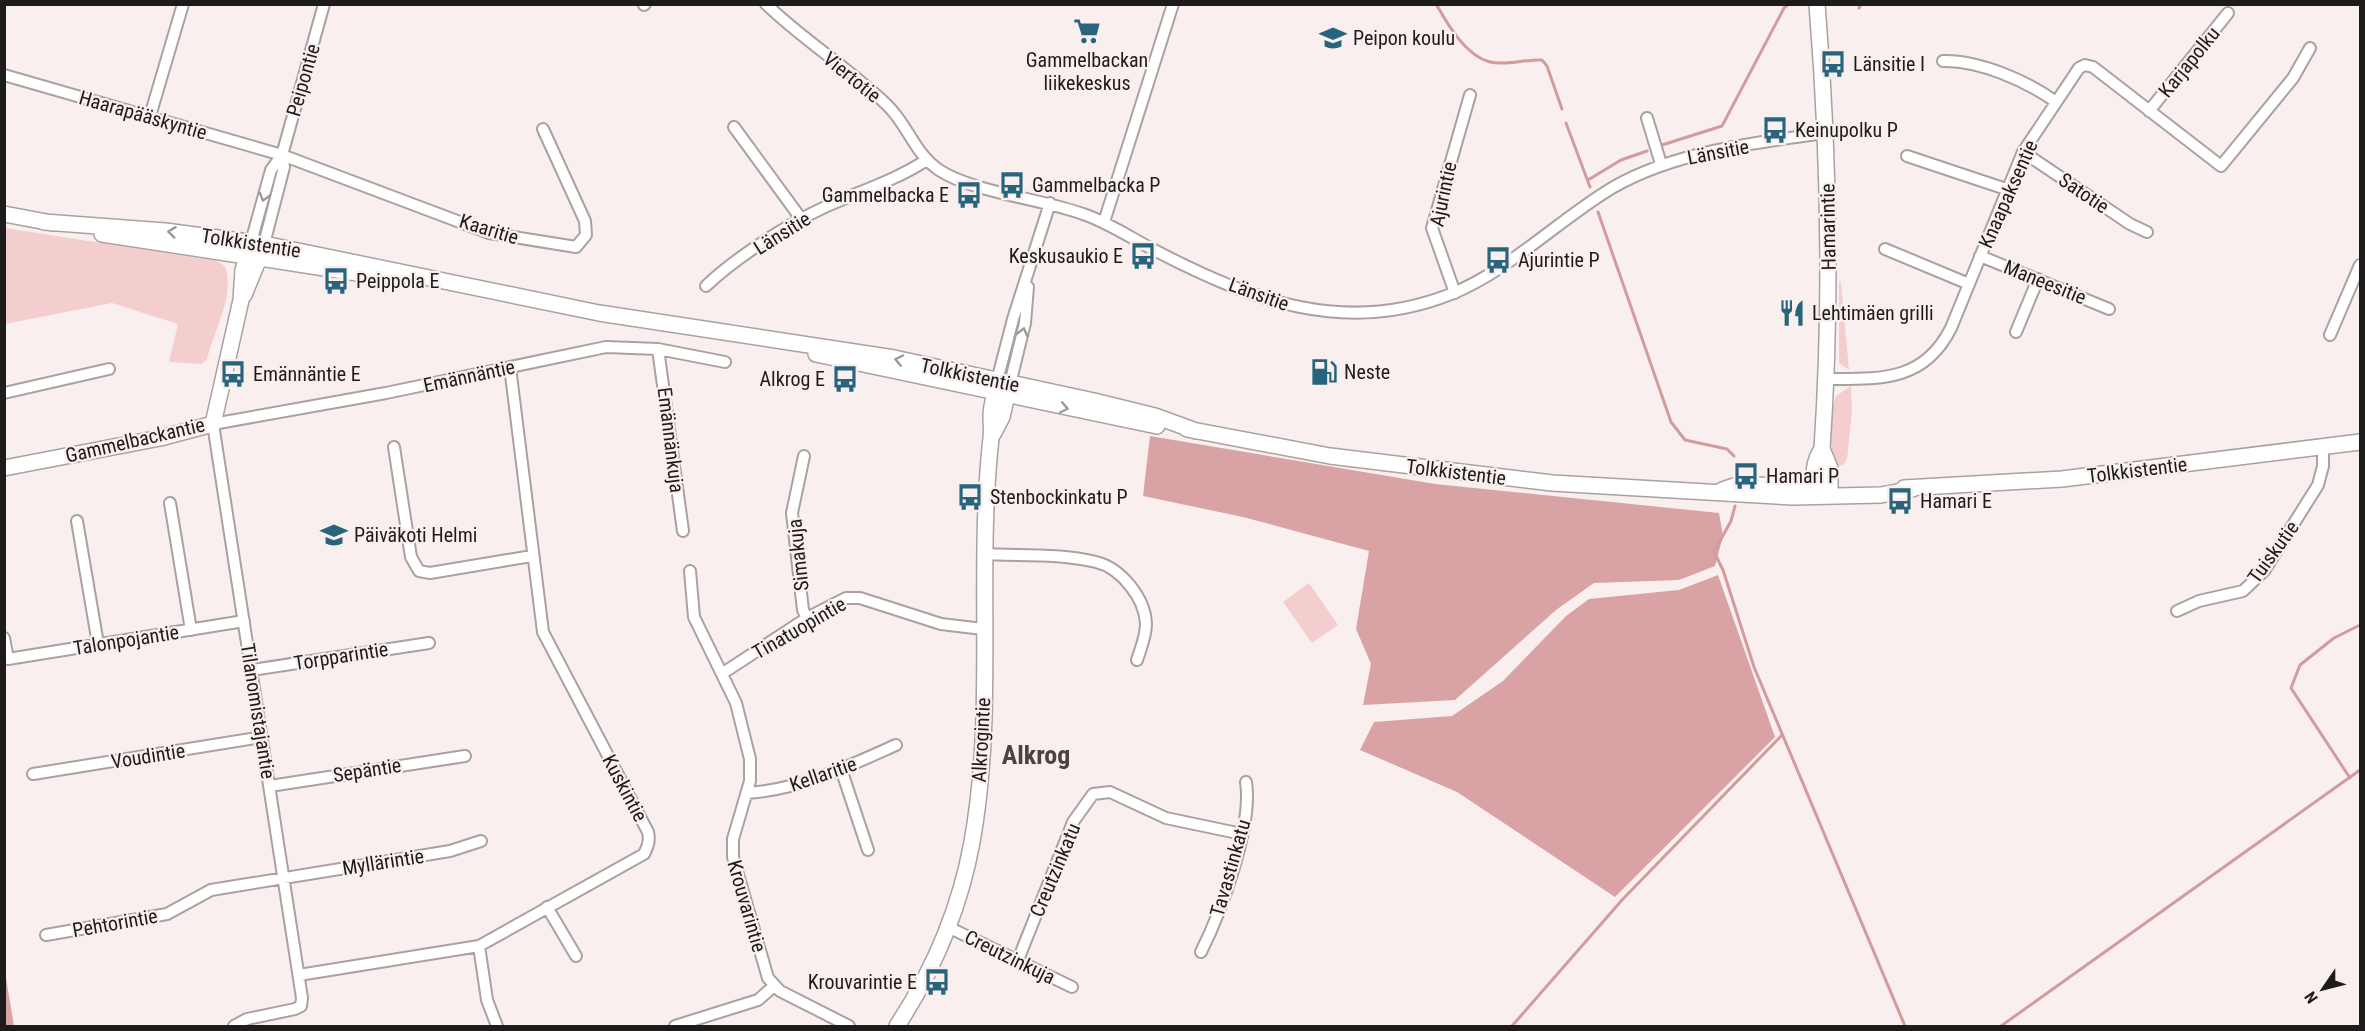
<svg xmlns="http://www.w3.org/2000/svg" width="2365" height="1031" font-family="'Roboto Condensed',sans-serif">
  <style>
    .green { fill: #f4cdce }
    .forest { fill: #d9a3a5 }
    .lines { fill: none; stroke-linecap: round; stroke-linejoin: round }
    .stream { stroke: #d29c9e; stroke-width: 3 }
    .street-casing { stroke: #aaa1a1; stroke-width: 14 }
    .secondary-casing { stroke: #aaa1a1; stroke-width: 18 }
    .street { stroke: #fff; stroke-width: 10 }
    .secondary { stroke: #fff; stroke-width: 15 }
    .oneway { stroke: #9a9898 }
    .labels { text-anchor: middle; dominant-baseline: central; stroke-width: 4.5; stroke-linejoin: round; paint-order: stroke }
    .poi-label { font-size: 20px; fill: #1e1b1b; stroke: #f9efef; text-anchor: start }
    .street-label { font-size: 20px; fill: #1e1b1b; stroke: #f9efef }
    .district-label { font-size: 26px; font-weight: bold; fill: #4b4343; stroke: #f9efef }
  </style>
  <rect width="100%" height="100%" fill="#f9efef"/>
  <!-- green -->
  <path class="green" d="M5 228 216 261 225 266C235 296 214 330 207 359L202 364 169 362 178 324 112 303 5 324Z
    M1839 281 1841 283 1849 370 1839 363Z
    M1851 386 1852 411 1847 459 1843 465 1837 466C1828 447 1829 416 1836 396Z
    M1309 583 1338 625 1312 643 1283 602Z"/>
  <!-- forest -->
  <path class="forest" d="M1150 436 1435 484 1719 513 1723 536 1715 566 1679 580 1594 583 1556 610 1455 700 1363 705 1371 664 1356 629 1369 551 1243 517 1143 496Z
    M1718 575 1775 737 1615 897 1457 792 1360 750 1374 722 1452 716 1503 681 1566 616 1589 599 1679 590Z
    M4 972H5L14 1026H5Z"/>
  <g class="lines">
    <!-- stream -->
    <path class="stream" d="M1436 4C1448 25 1466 56 1490 62 1507 66 1525 59 1542 60L1547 66 1562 109
      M1859 8 1861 4
      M1566 123 1590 187
      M1662 145 1722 126 1784 8 1789 4
      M1588 180 1621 160 1647 151
      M1598 212 1671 422 1685 440 1727 449 1734 456
      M1735 506 1731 521 1714 552 1723 570 1754 667 1905 1026
      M2350 778 2291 688 2300 665 2334 638 2360 625
      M1512 1026 1622 900 1782 735
      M2001 1026 2360 770"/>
    <defs>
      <path id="street" d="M766 4C804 41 849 68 887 105 908 125 914 153 939 170 972 192 1042 199 1083 214 1110 223 1132 239 1158 252 1253 301 1346 336 1451 294 1507 272 1560 219 1612 188 1674 152 1756 142 1827 133
        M644 5 645 4
        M1943 61C1979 60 2027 81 2056 102
        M4 75 282 155 489 233 576 247 586 235 585 221 543 129
        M2149 111 2228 13
        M150 116 183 4
        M1647 118 1661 164
        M734 127 802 220
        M2023 152 2130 224 2147 232
        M1907 156 2006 189
        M1104 222 1173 4
        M251 242 271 170 282 155
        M264 244 284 167 282 155 324 4
        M1885 249 1969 284
        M1980 256 2109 309
        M706 286C735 258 788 224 825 207 858 192 894 181 925 161
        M1455 293 1432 228 1470 95
        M2016 332 2038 279
        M2330 335 2360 265
        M658 349 683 531
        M1827 379C1880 379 1924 382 1951 328L2023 152 2079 68 2085 65 2093 67 2221 166 2293 78 2310 48
        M997 381 1013 319 1050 203
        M1010 384 1025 323 1028 287
        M4 393 109 369
        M394 447 411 557 419 571 430 573 532 556
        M804 456 792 513 803 610 807 618
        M170 503 191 630
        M77 521 98 644
        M984 554C1020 556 1060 553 1096 562 1121 568 1145 598 1146 624 1146 636 1141 648 1137 660
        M690 571 694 617 736 703 750 759V781L733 839V857L768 978 780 991 849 1026
        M2177 611 2199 601 2243 591 2264 571 2318 485 2323 466V448
        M4 638 8 659 244 621
        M252 670 429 643
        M723 673 807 618 846 598H860L941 624 983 629
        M841 769 868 850
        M33 774 262 737
        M270 786 465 756
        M747 793C799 790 849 766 896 745
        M547 907 576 956
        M948 927 1072 987
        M46 935 167 914 211 890 450 851 481 841
        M479 946 487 1000 497 1026
        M1201 952C1221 912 1253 826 1246 782
        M1018 960 1073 822 1093 794 1110 792 1166 818 1242 834
        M299 975 479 946 644 854C648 846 650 841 648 832L543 632 510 367
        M234 1026 247 1019 295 1009 301 1006 302 998 213 424 386 393 606 347 658 349 725 362
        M675 1026 758 1000 774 986"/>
      <path id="secondary" d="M4 214 52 223
        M44 222 165 231 264 244 599 313 894 358 1094 401 1155 416 1196 431
        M102 234 396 279
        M244 295 262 251
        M816 354 1157 426
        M1187 429 1330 456 1552 483 1793 497 1881 495 1913 489
        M993 434 1002 417 1009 386
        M1822 449 1830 468V495
        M4 468 160 438 213 424 241 300 243 270 250 248
        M1904 488 2062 479 2360 442
        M1722 490 1737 485 1829 486
        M1814 494C1814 478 1812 463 1822 449 1832 301 1829 153 1817 4
        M897 1026C933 971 960 908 972 842 996 709 976 572 991 438 992 431 991 423 991 416 991 405 995 394 997 384"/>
    </defs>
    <!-- street casing -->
    <use href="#street" class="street-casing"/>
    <!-- secondary casing -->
    <use href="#secondary" class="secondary-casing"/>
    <!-- street -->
    <use href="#street" class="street"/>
    <!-- secondary -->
    <use href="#secondary" class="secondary"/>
  </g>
  <!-- one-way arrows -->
  <defs><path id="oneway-chevron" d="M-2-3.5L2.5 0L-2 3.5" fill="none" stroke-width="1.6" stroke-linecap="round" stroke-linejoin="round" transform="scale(1.5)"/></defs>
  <g class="oneway">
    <use href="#oneway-chevron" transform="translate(264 197) rotate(106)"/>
    <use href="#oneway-chevron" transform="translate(172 232) rotate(-173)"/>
    <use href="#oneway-chevron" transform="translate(1023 332) rotate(-76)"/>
    <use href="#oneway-chevron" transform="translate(899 360) rotate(-168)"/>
    <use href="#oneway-chevron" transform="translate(1064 408) rotate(12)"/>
  </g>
  <!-- icons -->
  <defs>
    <symbol id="supermarket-bare" viewBox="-9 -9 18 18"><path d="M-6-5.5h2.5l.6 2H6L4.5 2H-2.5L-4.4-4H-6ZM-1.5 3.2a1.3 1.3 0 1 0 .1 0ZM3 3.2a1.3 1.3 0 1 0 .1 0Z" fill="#28657c" stroke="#f9efef" stroke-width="2.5" paint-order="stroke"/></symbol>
    <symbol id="school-bare" viewBox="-9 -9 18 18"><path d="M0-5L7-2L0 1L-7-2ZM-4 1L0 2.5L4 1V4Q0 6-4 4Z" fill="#28657c" stroke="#f9efef" stroke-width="2.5" paint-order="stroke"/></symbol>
    <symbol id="bus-bare" viewBox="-9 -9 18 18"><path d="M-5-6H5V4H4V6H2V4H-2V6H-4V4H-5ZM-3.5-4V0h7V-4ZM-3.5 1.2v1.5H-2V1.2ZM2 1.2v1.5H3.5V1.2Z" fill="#28657c" stroke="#f9efef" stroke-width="2.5" paint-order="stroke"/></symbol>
    <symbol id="restaurant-bare" viewBox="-9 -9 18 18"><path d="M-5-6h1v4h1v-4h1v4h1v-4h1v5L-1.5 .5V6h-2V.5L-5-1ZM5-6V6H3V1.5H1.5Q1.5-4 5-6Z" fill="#28657c" stroke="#f9efef" stroke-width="2.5" paint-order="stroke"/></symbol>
    <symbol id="fuel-bare" viewBox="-9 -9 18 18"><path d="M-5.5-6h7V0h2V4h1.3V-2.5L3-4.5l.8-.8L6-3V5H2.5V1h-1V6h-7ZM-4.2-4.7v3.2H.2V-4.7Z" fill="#28657c" stroke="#f9efef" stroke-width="2.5" paint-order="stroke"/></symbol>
  </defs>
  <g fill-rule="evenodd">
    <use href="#supermarket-bare" x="1068" y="12" width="38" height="38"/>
    <use href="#school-bare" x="1314" y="19" width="38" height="38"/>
    <use href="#bus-bare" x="1814" y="45" width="38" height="38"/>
    <use href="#bus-bare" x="1756" y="111" width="38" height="38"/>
    <use href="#bus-bare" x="993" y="166" width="38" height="38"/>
    <use href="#bus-bare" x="950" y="176" width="38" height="38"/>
    <use href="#bus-bare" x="1124" y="237" width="38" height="38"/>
    <use href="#bus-bare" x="1479" y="241" width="38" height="38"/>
    <use href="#bus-bare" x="317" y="262" width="38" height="38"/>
    <use href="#restaurant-bare" x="1773" y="294" width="38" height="38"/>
    <use href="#fuel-bare" x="1305" y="353" width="38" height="38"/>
    <use href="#bus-bare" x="214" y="355" width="38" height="38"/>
    <use href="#bus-bare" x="826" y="360" width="38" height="38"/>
    <use href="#bus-bare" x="1727" y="457" width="38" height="38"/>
    <use href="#bus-bare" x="951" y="478" width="38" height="38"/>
    <use href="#bus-bare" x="1881" y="482" width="38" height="38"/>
    <use href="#school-bare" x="315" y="516" width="38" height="38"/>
    <use href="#bus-bare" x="918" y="963" width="38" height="38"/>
  </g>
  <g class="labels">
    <!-- poi labels -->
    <g class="poi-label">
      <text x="1353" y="38">Peipon koulu</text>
      <text x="1087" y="60" text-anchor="middle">Gammelbackan<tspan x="1087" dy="23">liikekeskus</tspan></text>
      <text x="1853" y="64">Länsitie I</text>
      <text x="1795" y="130">Keinupolku P</text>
      <text x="1032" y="185">Gammelbacka P</text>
      <text x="949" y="195" text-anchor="end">Gammelbacka E</text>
      <text x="1123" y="256" text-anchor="end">Keskusaukio E</text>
      <text x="1518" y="260">Ajurintie P</text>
      <text x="356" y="281">Peippola E</text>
      <text x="1812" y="313">Lehtimäen grilli</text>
      <text x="1344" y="372">Neste</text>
      <text x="253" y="374">Emännäntie E</text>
      <text x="825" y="379" text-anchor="end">Alkrog E</text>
      <text x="1766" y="476">Hamari P</text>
      <text x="990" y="497">Stenbockinkatu P</text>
      <text x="1920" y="501">Hamari E</text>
      <text x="354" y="535">Päiväkoti Helmi</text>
      <text x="917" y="982" text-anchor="end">Krouvarintie E</text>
    </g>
    <!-- street labels -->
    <g class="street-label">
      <text transform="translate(2189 62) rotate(-51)">Karjapolku</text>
      <text transform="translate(852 77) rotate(39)">Viertotie</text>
      <text transform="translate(303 80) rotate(-74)">Peipontie</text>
      <text transform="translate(143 115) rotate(16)">Haarapääskyntie</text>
      <text transform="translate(1718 152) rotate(-11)">Länsitie</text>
      <text transform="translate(2084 193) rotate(34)">Satotie</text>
      <text transform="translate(1443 194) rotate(-78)">Ajurintie</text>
      <text transform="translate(2008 194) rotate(-66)">Knaapaksentie</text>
      <text transform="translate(1828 227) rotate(-91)">Hamarintie</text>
      <text transform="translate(489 229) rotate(17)">Kaaritie</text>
      <text transform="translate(782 233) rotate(-32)">Länsitie</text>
      <text transform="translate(251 243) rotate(9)">Tolkkistentie</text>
      <text transform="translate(2045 282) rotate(22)">Maneesitie</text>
      <text transform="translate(1259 294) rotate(20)">Länsitie</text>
      <text transform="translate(970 375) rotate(12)">Tolkkistentie</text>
      <text transform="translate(469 376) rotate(-12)">Emännäntie</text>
      <text transform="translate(135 440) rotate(-13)">Gammelbackantie</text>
      <text transform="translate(671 440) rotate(83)">Emännänkuja</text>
      <text transform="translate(2137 470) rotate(-7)">Tolkkistentie</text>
      <text transform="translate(1456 472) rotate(7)">Tolkkistentie</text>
      <text transform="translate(2273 552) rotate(-54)">Tuiskutie</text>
      <text transform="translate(798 555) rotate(-96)">Simakuja</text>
      <text transform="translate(799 628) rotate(-30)">Tinatuopintie</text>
      <text transform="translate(126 640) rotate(-9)">Talonpojantie</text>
      <text transform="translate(341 656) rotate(-9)">Torpparintie</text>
      <text transform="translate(258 711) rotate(81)">Tilanomistajantie</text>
      <text transform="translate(981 740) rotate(-87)">Alkrogintie</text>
      <text transform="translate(148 756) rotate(-9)">Voudintie</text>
      <text transform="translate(367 770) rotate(-9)">Sepäntie</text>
      <text transform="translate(823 774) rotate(-19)">Kellaritie</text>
      <text transform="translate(625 788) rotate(62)">Kuskintie</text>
      <text transform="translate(383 862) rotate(-9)">Myllärintie</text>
      <text transform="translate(1230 868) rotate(-74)">Tavastinkatu</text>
      <text transform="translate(1055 870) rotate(-67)">Creutzinkatu</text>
      <text transform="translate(747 906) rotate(74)">Krouvarintie</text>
      <text transform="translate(115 923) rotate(-10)">Pehtorintie</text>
      <text transform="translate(1010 957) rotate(26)">Creutzinkuja</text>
    </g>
    <!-- district labels -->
    <g class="district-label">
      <text x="1036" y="755">Alkrog</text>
    </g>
  </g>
  <!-- border -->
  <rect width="2365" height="1031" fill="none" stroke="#1e1b1b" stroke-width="12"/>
  <!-- north arrow -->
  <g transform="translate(2323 989) rotate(235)" stroke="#f9efef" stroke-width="4.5" paint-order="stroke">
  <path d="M0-4.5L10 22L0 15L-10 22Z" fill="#1e1b1b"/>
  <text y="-9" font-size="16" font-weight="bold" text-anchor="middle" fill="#1e1b1b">N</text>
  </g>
</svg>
